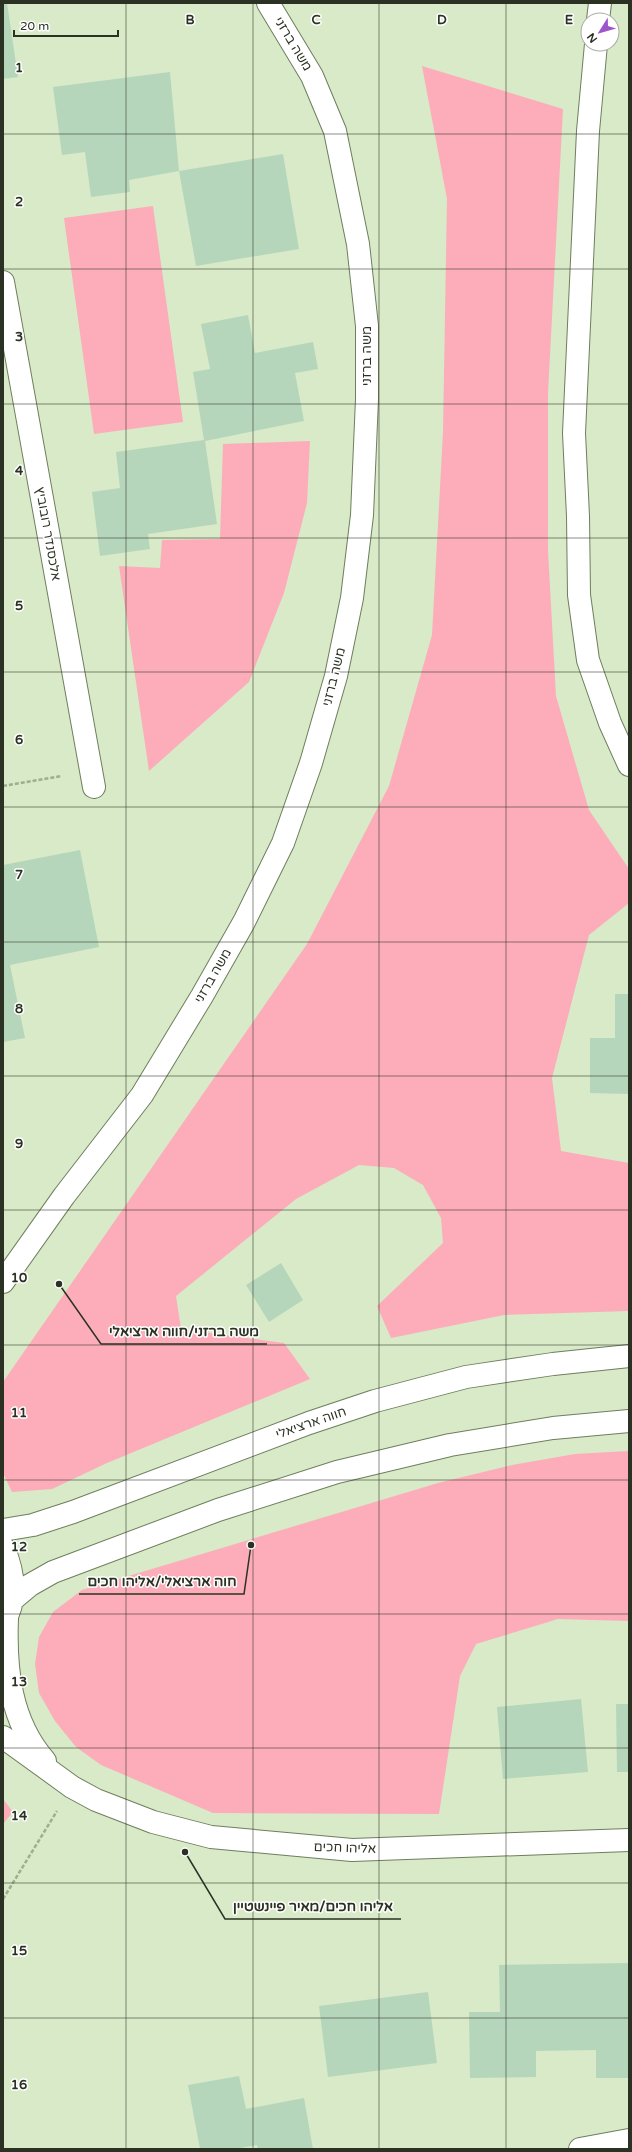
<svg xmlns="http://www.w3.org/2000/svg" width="632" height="2152" font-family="'Varela Round',Heebo,sans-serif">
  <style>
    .green { fill: #fcadb9 }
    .building { fill: #b6d6bb }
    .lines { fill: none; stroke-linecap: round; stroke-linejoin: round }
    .minor-casing { stroke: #6e7e5e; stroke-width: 24 }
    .tertiary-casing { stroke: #6e7e5e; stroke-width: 24 }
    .path { stroke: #9fad91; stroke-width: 2.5; stroke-dasharray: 4 2; stroke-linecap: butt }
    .minor { stroke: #fff; stroke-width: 22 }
    .tertiary { stroke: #fff; stroke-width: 22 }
    .grid { fill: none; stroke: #2b3224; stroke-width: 1; stroke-opacity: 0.55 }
    .labels { text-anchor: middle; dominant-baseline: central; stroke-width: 3; stroke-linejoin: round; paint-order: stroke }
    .street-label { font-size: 13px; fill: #2b3224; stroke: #fff }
    .grid-label { font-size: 13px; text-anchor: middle; font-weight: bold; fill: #2b3224; stroke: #fff; stroke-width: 3; stroke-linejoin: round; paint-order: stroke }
    .leader { fill: none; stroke: #2b3224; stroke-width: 1.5 }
    .callout-dot { fill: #2b3224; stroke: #fff; stroke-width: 1.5 }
    .callout-label { font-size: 14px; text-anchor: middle; font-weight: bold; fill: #2b3224; stroke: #fff; stroke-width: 3; stroke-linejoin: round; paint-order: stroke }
  </style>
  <rect width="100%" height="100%" fill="#d8eac7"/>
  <!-- green -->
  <path class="green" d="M422 66 563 109 548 393V551L556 696 589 810 629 869V903L589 935 552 1078 561 1151 629 1163V1311L504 1315 391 1338 377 1306 443 1243 441 1218 423 1185 394 1168 359 1165 296 1199 176 1296 181 1329 284 1343 310 1379 107 1463 52 1489 12 1492 3 1473V1382L307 944 389 786 432 635 443 432 447 199Z
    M153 206 183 422 94 434 64 218Z
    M310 441 307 503 284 593 249 682 149 771 119 566 160 568 162 540 220 539 223 444Z
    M629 1451V1621L558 1619 476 1644 460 1676 439 1814 213 1813 101 1765 76 1747 55 1721 39 1693 35 1664 39 1637 53 1612 82 1590 438 1483 512 1465 575 1454Z
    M3 1799 13 1812 3 1824Z"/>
  <!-- building -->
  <path class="building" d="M3 3H7L18 77 3 79Z
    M170 72 179 171 283 154 299 249 196 266 179 171 129 180 130 192 91 197 85 152 62 155 53 87Z
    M248 315 255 353 313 342 318 369 295 373 304 421 205 441 217 524 148 534 150 549 100 556 92 492 120 488 116 452 204 440 193 372 210 369 201 324Z
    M80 850 99 947 10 965 25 1038 3 1042V865Z
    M615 994H629V1094L590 1093V1038H615Z
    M281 1263 303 1300 269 1322 246 1285Z
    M581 1699 588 1772 503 1779 497 1707Z
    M616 1704H629V1772H617Z
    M629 1963V2078H596V2050L536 2051V2077L470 2078 469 2012H500L499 1965Z
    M428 1992 437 2063 328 2077 319 2006Z
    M239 2076 246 2109 304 2098 313 2149H258L257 2145 234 2149H200L188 2085Z"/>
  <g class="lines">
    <defs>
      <path id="minor" d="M598 20 600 3
        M596 44 588 131 574 433 578 516 579 595 588 660 610 723 629 765
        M3 282 94 787
        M7 1618C5 1669 10 1721 45 1761
        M3 1737 72 1787 96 1800 153 1822 211 1837 352 1850 629 1840
        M580 2149 629 2140"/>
      <path id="tertiary" d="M3 1282 64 1196 142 1095 202 996 244 922 283 843 311 763 336 676 352 598 362 515 367 399V326L358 244 335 131 312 76 268 3
        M3 1530 33 1525 73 1512 309 1423 375 1401 466 1377 553 1364 629 1356
        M3 1547C14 1572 18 1599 3 1624
        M12 1600 30 1585 53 1572 218 1510 337 1472 450 1445 553 1428 629 1421"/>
    </defs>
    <!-- minor casing -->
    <use href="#minor" class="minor-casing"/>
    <!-- tertiary casing -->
    <use href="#tertiary" class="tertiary-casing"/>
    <!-- path -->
    <path class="path" d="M3 786 62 776
      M3 1899 57 1811"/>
    <!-- minor -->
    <use href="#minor" class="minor"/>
    <!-- tertiary -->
    <use href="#tertiary" class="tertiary"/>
  </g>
  <!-- grid -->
  <path class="grid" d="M126 3V2149M253 3V2149M379 3V2149M506 3V2149M3 134H629M3 269H629M3 404H629M3 538H629M3 672H629M3 807H629M3 942H629M3 1076H629M3 1210H629M3 1345H629M3 1480H629M3 1614H629M3 1748H629M3 1883H629M3 2018H629"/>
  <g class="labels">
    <!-- street labels -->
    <g class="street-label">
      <text transform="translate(293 44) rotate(59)">משה ברזני</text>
      <text transform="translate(367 356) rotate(-90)">משה ברזני</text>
      <text transform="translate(48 534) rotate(80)">אלכסנדר רובוביץ</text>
      <text transform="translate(334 677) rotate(-76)">משה ברזני</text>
      <text transform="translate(213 976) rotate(-60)">משה ברזני</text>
      <text transform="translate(311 1423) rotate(-19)">חווה ארציאלי</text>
      <text transform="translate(345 1848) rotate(2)">אליהו חכים</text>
    </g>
  </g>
  <g class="grid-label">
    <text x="190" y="24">B</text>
    <text x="316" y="24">C</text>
    <text x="442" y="24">D</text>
    <text x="569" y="24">E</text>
    <text x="19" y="72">1</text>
    <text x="19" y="206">2</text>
    <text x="19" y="341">3</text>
    <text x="19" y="475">4</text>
    <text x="19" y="610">5</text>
    <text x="19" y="744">6</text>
    <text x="19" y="879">7</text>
    <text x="19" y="1013">8</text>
    <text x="19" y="1148">9</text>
    <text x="19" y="1282">10</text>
    <text x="19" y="1417">11</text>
    <text x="19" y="1551">12</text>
    <text x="19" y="1686">13</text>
    <text x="19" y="1820">14</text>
    <text x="19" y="1955">15</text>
    <text x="19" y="2089">16</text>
  </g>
  <!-- callouts -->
  <path class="leader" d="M59 1284L101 1344H267M251 1545L244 1594H79M185 1852L225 1919H401"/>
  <g class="callout-dot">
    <circle cx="59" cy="1284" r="4"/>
    <circle cx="251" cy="1545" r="4"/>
    <circle cx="185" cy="1852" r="4"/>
  </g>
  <g class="callout-label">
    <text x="184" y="1336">משה ברזני/חווה ארציאלי</text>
    <text x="162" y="1586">חוה ארציאלי/אליהו חכים</text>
    <text x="313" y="1911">אליהו חכים/מאיר פיינשטיין</text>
  </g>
  <!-- border -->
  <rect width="632" height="2152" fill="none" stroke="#2b3224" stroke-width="8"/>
  <!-- north arrow -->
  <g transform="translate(600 32) rotate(233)"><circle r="19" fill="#ffffff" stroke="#aaada7"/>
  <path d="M0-3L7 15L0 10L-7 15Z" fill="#9b56ca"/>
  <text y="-6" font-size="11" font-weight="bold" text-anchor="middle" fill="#2b3224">N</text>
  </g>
  <!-- scale -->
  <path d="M14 30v6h104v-6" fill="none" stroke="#2b3224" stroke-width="2"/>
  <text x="20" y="30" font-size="12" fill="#2b3224" stroke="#ffffff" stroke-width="3" paint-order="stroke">20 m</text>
</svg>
